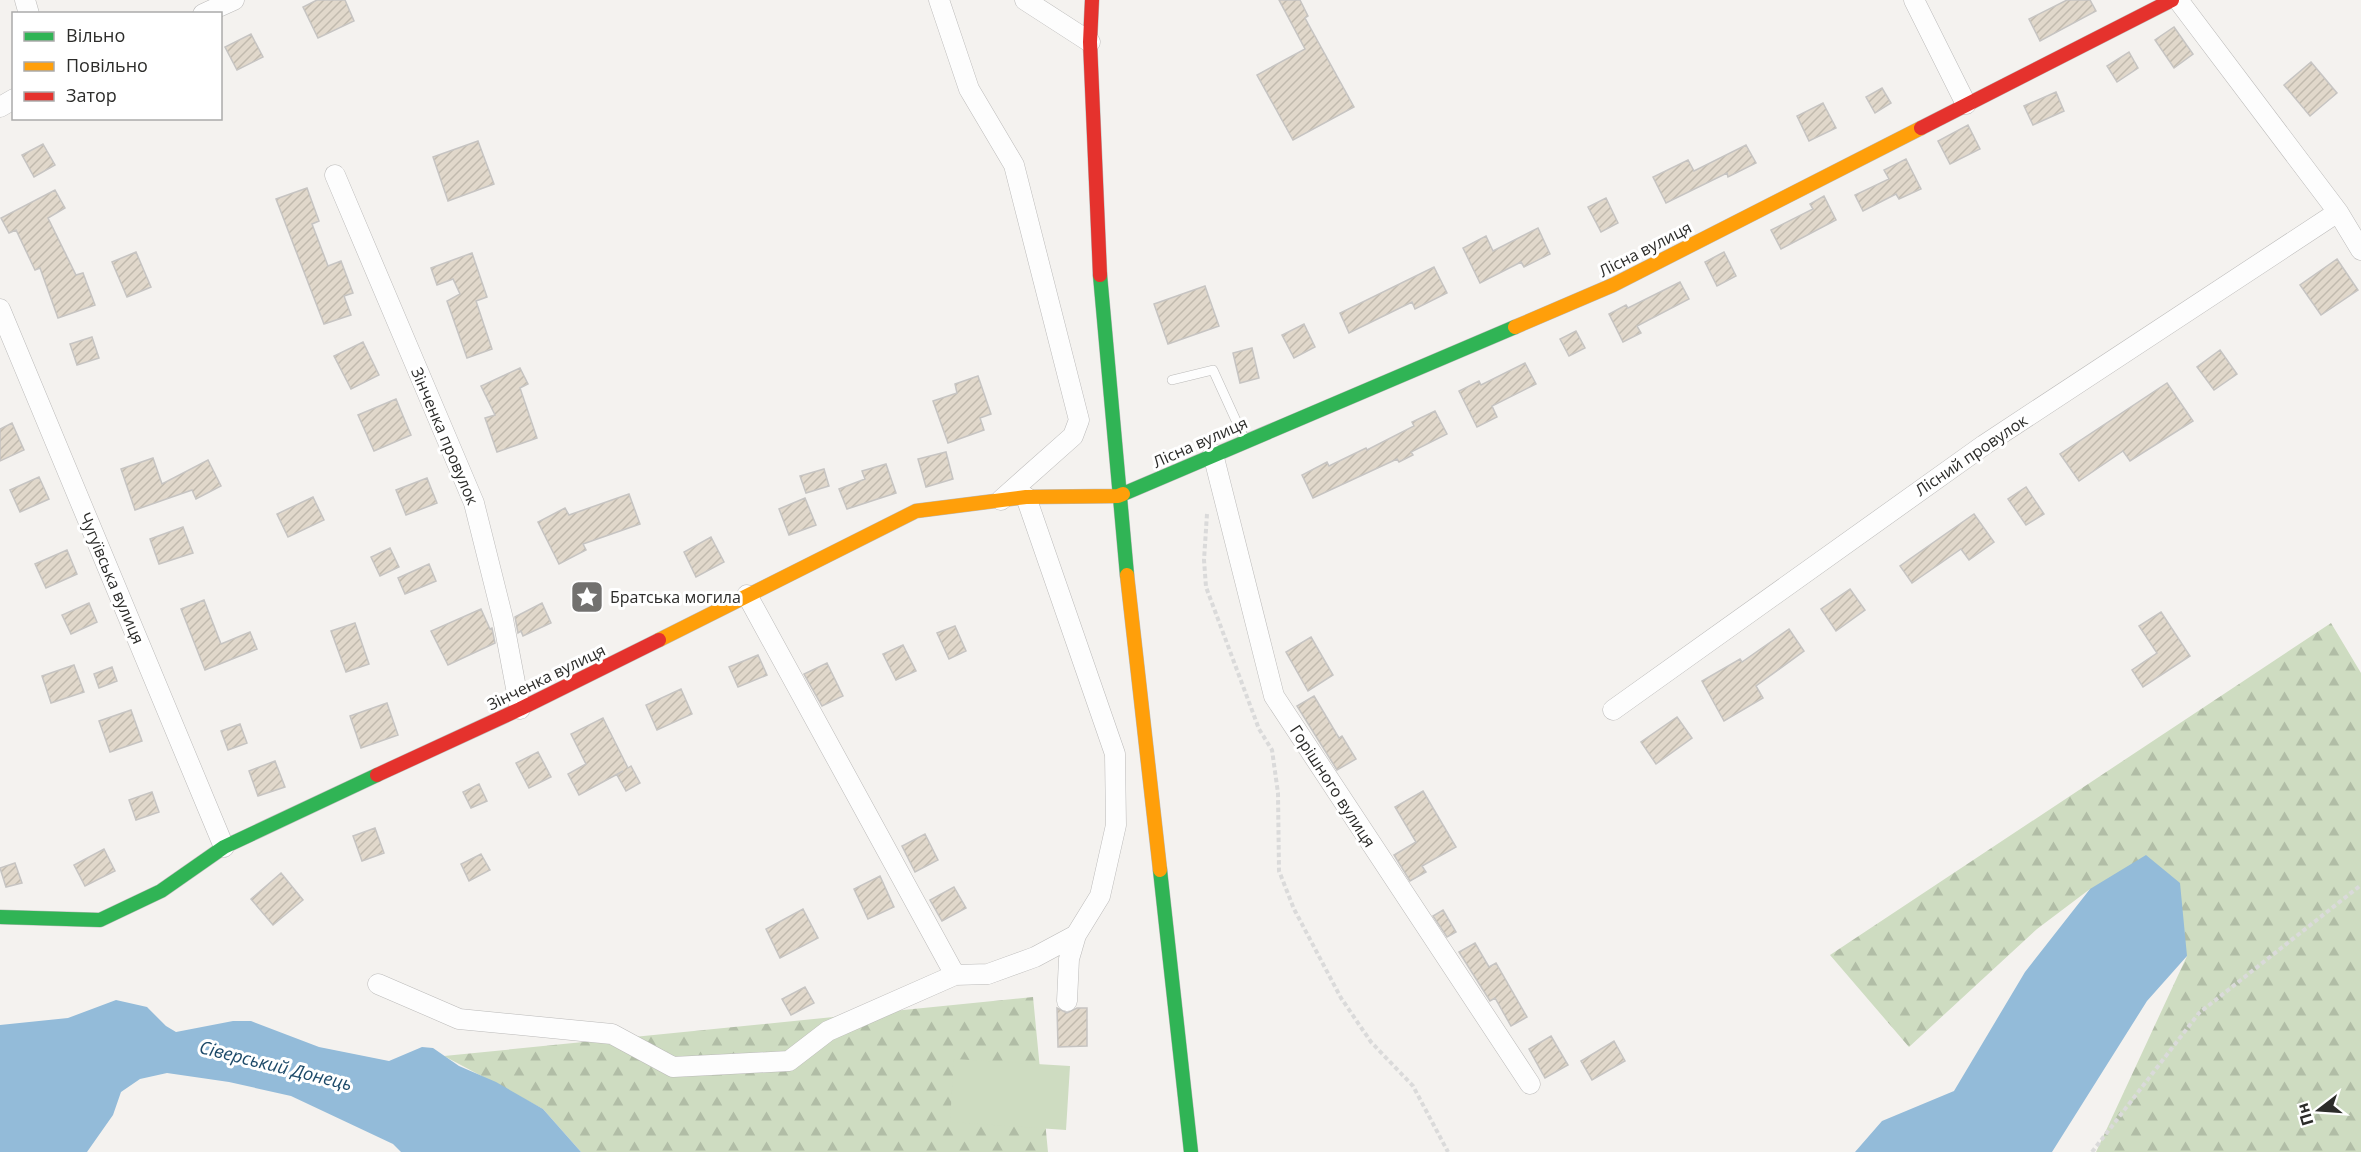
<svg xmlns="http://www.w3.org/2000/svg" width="2361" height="1152" font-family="'Open Sans',sans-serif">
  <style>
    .forest { fill: url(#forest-firs) }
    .pitch { fill: #cedcc1 }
    .water { fill: #93bbd9 }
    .building { fill: url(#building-hatch); stroke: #c6c4c2; stroke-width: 1.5 }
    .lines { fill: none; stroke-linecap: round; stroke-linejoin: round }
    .lane-casing { stroke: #bbbab9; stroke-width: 10 }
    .street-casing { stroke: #bbbab9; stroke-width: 21 }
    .fast-casing { stroke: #bbbab9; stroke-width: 15 }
    .slow-casing { stroke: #bbbab9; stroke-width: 15 }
    .jam-casing { stroke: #bbbab9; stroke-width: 15 }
    .path { stroke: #dadada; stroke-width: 4; stroke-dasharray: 4.5 3; stroke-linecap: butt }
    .lane { stroke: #fdfdfd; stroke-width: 9 }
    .street { stroke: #fdfdfd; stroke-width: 20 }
    .fast { stroke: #30b455; stroke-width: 14 }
    .slow { stroke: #ff9f0a; stroke-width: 14 }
    .jam { stroke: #e5322d; stroke-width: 14 }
    .labels { text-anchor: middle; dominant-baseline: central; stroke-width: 6; stroke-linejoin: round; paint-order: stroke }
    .street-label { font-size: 16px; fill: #2c2c2a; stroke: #fff }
    .poi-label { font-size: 16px; fill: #2c2c2a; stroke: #fff; text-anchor: start }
    .water-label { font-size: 18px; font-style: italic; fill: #1d4a69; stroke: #fff }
  </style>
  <defs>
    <pattern id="forest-firs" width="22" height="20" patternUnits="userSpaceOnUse" patternTransform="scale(1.5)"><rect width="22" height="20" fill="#cedcc1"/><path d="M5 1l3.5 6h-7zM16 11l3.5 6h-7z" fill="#b1bda6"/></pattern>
    <pattern id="building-hatch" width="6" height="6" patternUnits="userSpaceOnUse" patternTransform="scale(1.5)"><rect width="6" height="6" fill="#e1d8cb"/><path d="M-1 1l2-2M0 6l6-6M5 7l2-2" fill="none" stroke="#c1baae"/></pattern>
  </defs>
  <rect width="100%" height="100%" fill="#f4f2ef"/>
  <!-- forest -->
  <path class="forest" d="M2331 623 2361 673V1152H2096L2187 956 2090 889 2037 929 1909 1047 1830 955Z
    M1033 997 1048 1152H581L543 1109 444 1056Z"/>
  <!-- pitch -->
  <path class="pitch" d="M954 1059 1070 1066 1066 1130 950 1122Z"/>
  <!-- water -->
  <path class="water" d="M2146 855 2180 883 2187 956 2147 1001 2052 1152H1855L1882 1121 1954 1091 2025 972 2090 889Z
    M116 1000 147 1007 166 1026 176 1032 233 1021H251L319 1047 389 1061 422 1047 433 1048 459 1066 496 1082 543 1109 581 1152H401L393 1144 291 1096 229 1082 167 1073 140 1079 121 1092 113 1115 87 1152H0V1025L68 1018Z"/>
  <!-- building -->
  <path class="building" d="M317 0H345L354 21 318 38 303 7Z
    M1279 0H1300L1308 16 1305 18 1354 107 1293 140 1257 75 1305 49Z
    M2067 0H2090L2096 11 2040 41 2029 19Z
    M2174 27 2193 54 2174 68 2155 40Z
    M251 34 263 57 237 70 225 47Z
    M2129 52 2138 68 2117 82 2107 66Z
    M2311 62 2337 93 2310 116 2284 85Z
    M1882 88 1891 103 1875 113 1866 97Z
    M2056 92 2064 111 2033 125 2024 106Z
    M1823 103 1836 128 1809 141 1797 116Z
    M1968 125 1980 149 1950 164 1938 141Z
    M478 141 494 184 448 201 433 157Z
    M43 144 55 165 34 177 22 155Z
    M1746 145 1756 163 1728 177 1727 173 1666 203 1653 177 1688 160 1694 171Z
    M1906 159 1921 189 1899 199 1896 194 1863 211 1855 195 1889 179 1884 170Z
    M307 188 319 221 312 224 328 266 341 261 353 293 344 296 351 315 324 324 276 199Z
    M55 190 65 208 48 218 76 275 83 273 95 305 58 318 40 268 35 270 16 230 9 233 1 218Z
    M1824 196 1836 220 1781 249 1771 230 1813 209 1810 204Z
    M1606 198 1618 223 1601 232 1588 207Z
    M1538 228 1550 254 1524 267 1521 262 1480 283 1463 248 1486 236 1493 251Z
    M136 252 151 287 127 297 112 262Z
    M1724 252 1736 276 1717 286 1705 262Z
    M472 253 487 297 476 301 492 349 467 358 447 301 460 294 453 279 437 285 431 268Z
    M2337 259 2358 290 2321 315 2300 285Z
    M1434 267 1447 293 1415 309 1412 302 1349 333 1340 313Z
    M1680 282 1689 299 1637 326 1641 333 1623 342 1609 314 1626 305 1628 308Z
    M1205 286 1219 326 1168 344 1154 304Z
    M1304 324 1315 347 1294 358 1282 335Z
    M1576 331 1585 348 1569 356 1560 339Z
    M92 337 99 358 77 365 70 344Z
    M363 342 379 375 351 389 334 356Z
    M1252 348 1259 378 1240 383 1233 353Z
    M2220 350 2237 374 2214 390 2197 367Z
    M1525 363 1536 384 1492 406 1497 417 1477 427 1459 391 1479 381 1481 385Z
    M520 368 528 384 520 388 537 438 497 452 485 418 495 415 481 386Z
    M978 376 991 414 980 418 984 430 948 443 933 401 957 393 955 384Z
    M2167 383 2193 421 2130 461 2123 451 2079 481 2060 454Z
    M396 399 411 435 374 451 358 415Z
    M1435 411 1447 434 1411 452 1413 455 1399 462 1397 459 1313 498 1302 475 1327 462 1329 466 1366 448 1367 450 1414 426 1412 422Z
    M12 423 24 450 0 461V429Z
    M946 452 953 479 926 487 918 459Z
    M153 458 162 484 208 460 221 486 196 499 192 490 135 510 121 469Z
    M886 464 896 493 847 509 839 489 865 479 862 471Z
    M824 469 829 486 806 493 800 476Z
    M39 477 49 499 20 512 10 490Z
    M427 478 437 503 406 515 396 490Z
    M2026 487 2044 514 2026 525 2008 499Z
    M629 494 640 524 583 544 586 550 559 564 538 522 565 508 569 515Z
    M313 497 324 520 288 537 277 514Z
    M805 498 816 525 789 535 779 509Z
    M1974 514 1994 542 1969 560 1961 549 1912 583 1900 566Z
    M183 527 193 553 159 564 150 539Z
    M711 537 724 562 696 577 684 552Z
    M390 548 399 567 380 576 371 557Z
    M67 550 77 574 46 588 35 564Z
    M429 564 436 581 405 594 398 578Z
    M1850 589 1865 610 1836 631 1821 609Z
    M204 600 221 644 250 632 257 649 205 670 181 609Z
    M89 603 97 622 71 634 62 615Z
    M542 603 551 623 523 636 521 631 518 633 515 617Z
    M481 609 490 629 492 628 495 643 448 665 431 631Z
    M2161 612 2190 656 2143 687 2132 670 2157 653 2139 626Z
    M355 623 369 664 346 672 331 631Z
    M955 626 966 651 949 659 937 633Z
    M1789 629 1804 651 1756 686 1763 698 1724 721 1702 681 1740 659 1742 662Z
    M1311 637 1333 675 1308 691 1286 652Z
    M903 645 916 671 896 680 883 654Z
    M758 655 767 675 738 687 729 667Z
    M827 663 843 696 822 706 804 674Z
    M74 665 84 692 51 703 42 676Z
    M112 667 117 681 99 688 94 674Z
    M681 689 692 714 657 730 646 705Z
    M1314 696 1339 738 1342 736 1356 759 1337 770 1297 706Z
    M387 703 398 735 361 748 350 716Z
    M131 710 142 741 110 752 99 721Z
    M1677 717 1692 738 1656 764 1641 742Z
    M603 718 628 768 631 766 640 783 626 791 617 775 623 771 579 795 568 774 586 764 571 734Z
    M240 724 247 743 228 750 221 731Z
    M538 752 551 777 529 788 516 763Z
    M275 761 285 787 258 796 249 771Z
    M479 784 487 801 471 808 463 792Z
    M1423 791 1456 847 1422 866 1426 872 1410 881 1394 855 1416 842 1395 807Z
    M152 792 159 812 136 820 129 800Z
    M375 828 384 853 362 861 353 836Z
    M925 834 938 860 915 872 902 846Z
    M104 849 115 871 85 886 74 865Z
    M481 854 490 870 469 881 461 864Z
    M15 863 22 883 6 887 0 868Z
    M281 873 303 900 273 925 251 899Z
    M880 876 894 907 868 919 854 889Z
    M954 887 966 908 942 921 930 900Z
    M803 909 818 938 780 958 766 929Z
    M1443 910 1456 932 1447 937 1433 916Z
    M1475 943 1489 967 1496 963 1527 1017 1511 1026 1495 998 1490 1001 1459 952Z
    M805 987 814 1003 791 1015 782 999Z
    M1057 1008 1067 1013 1077 1008H1087V1046L1058 1047Z
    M1551 1036 1568 1065 1545 1078 1529 1049Z
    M1614 1041 1625 1061 1592 1080 1581 1061Z"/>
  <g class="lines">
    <defs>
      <path id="lane" d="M1172 380 1213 370 1244 438"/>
      <path id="street" d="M25 0 29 14
        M939 0 969 89 1014 165 1079 420 1073 436 1001 500
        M1025 0 1090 42
        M1914 0 1966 104
        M2178 0 2338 212 2361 250
        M203 14 234 0
        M0 107 14 99
        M335 175 474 503 503 619 520 709
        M0 309 224 847
        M1213 454 1274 696 1530 1084
        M1026 497 1115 754 1116 825 1100 896 1076 935 1069 959 1067 1001
        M1613 710 1984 445 2338 212
        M955 975 988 974 1035 957 1076 935
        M378 984 459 1019 612 1034 673 1067 789 1061 828 1031 955 975 747 595"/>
      <path id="fast" d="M1100 275 1127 575
        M1123 494 1515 327
        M1160 870 1191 1152
        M0 917 100 920 161 891 224 847 377 775"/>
      <path id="slow" d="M1515 327 1613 285 1921 128
        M1127 575 1160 870
        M659 640 916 511 1026 497 1118 496 1123 494"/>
      <path id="jam" d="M1092 0 1090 42 1100 275
        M1921 128 2172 0
        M377 775 520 709 659 640"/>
    </defs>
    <!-- lane casing -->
    <use href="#lane" class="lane-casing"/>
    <!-- street casing -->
    <use href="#street" class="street-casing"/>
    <!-- fast casing -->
    <use href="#fast" class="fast-casing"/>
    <!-- slow casing -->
    <use href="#slow" class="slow-casing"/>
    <!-- jam casing -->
    <use href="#jam" class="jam-casing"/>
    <!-- path -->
    <path class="path" d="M1207 514 1204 560 1206 587 1259 729 1272 750 1278 793 1279 871 1294 909 1341 998 1371 1042 1413 1086 1448 1152
      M2092 1152 2199 1013 2361 885"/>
    <!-- lane -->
    <use href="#lane" class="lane"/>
    <!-- street -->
    <use href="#street" class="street"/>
    <!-- fast -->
    <use href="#fast" class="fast"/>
    <!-- slow -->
    <use href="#slow" class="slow"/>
    <!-- jam -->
    <use href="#jam" class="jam"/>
  </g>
  <!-- icons -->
  <defs>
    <symbol id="sight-square" viewBox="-11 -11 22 22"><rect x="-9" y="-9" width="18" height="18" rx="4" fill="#72716f" stroke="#fff"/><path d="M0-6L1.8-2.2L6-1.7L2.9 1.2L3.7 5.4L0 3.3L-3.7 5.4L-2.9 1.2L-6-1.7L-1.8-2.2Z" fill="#fff"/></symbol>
  </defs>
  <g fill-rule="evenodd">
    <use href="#sight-square" x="568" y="578" width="38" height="38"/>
  </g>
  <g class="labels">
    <!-- street labels -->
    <g class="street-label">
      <text transform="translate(1645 249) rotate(-27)">Лісна вулиця</text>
      <text transform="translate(445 436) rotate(67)">Зінченка провулок</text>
      <text transform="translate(1200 442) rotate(-24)">Лісна вулиця</text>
      <text transform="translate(1971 455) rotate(-34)">Лісний провулок</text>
      <text transform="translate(112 578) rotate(67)">Чугуївська вулиця</text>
      <text transform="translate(546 677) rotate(-26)">Зінченка вулиця</text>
      <text transform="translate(1333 786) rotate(57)">Горішного вулиця</text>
    </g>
    <!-- poi labels -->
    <g class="poi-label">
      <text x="610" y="597">Братська могила</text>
    </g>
    <!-- water labels -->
    <g class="water-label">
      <text transform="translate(276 1065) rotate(14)">Сіверський Донець</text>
    </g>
  </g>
  <!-- legend -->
  <rect x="12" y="12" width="210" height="108" fill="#ffffff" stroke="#ababaa" stroke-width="1.5"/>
  <rect x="24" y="32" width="30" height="9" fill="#30b455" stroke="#ababaa" stroke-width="1.5"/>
  <text x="66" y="42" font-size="18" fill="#2c2c2a">Вільно</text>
  <rect x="24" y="62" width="30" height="9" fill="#ff9f0a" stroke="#ababaa" stroke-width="1.5"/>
  <text x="66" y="72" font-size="18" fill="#2c2c2a">Повільно</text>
  <rect x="24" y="92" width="30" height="9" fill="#e5322d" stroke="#ababaa" stroke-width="1.5"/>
  <text x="66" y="102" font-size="18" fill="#2c2c2a">Затор</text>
  <!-- north arrow -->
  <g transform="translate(2319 1110) rotate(253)" stroke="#ffffff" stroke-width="4.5" paint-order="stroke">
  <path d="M0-4.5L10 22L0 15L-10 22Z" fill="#2c2c2a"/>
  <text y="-9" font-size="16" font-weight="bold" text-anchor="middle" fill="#2c2c2a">Пн</text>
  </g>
</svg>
